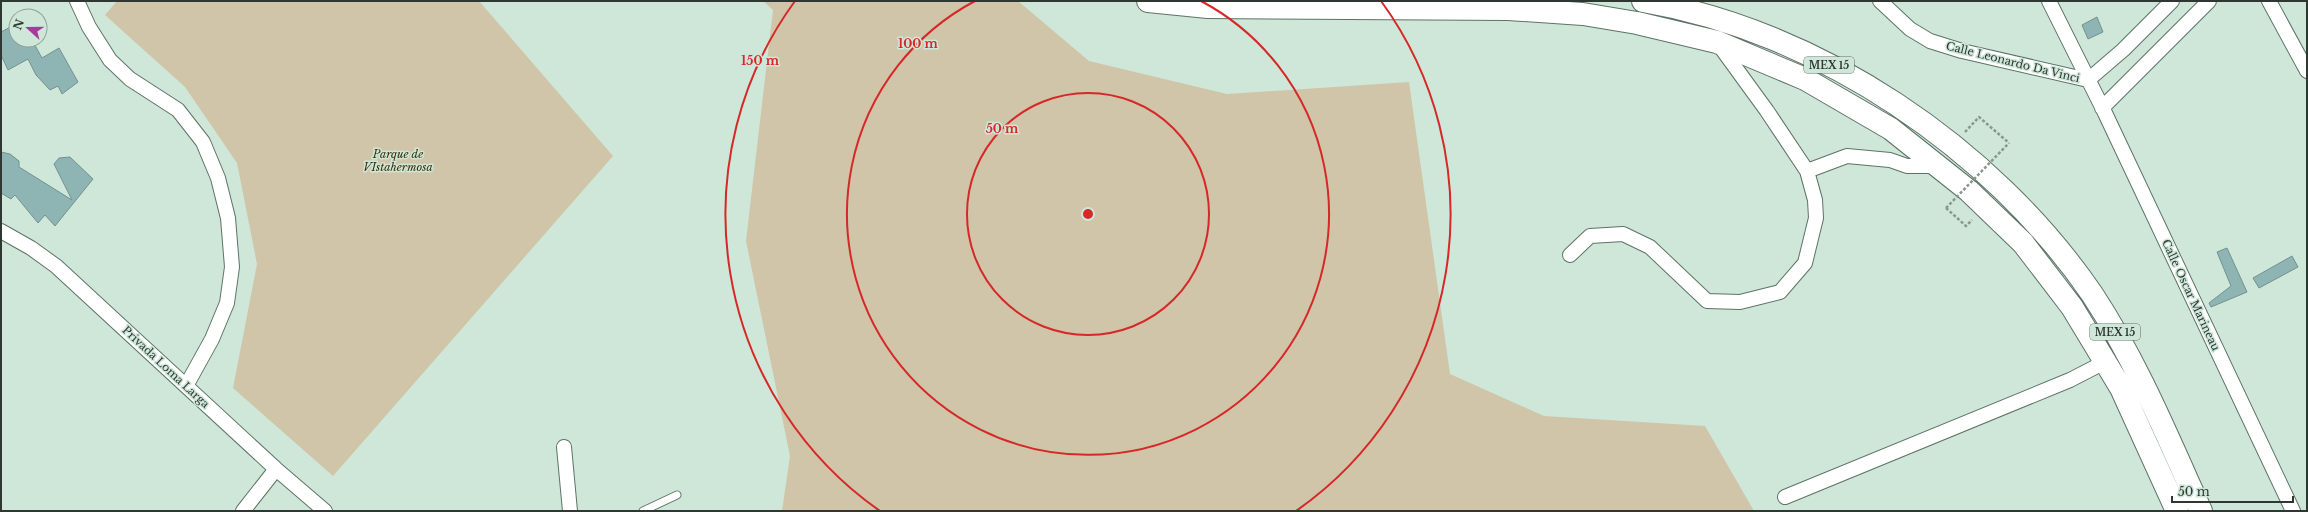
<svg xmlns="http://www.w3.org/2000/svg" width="2308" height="512" font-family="'Libre Baskerville',serif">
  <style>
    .green { fill: #d0c5a8 }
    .building { fill: #8eb5b4; stroke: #749190 }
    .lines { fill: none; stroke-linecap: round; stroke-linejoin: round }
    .service-casing { stroke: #5d7366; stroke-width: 9 }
    .minor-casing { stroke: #5d7366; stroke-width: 16 }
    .primary-casing { stroke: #5d7366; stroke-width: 24 }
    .path { stroke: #87998f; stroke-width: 2.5; stroke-dasharray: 3 2; stroke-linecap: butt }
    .service { stroke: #fff; stroke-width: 7 }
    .minor { stroke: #fff; stroke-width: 14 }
    .primary { stroke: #fff; stroke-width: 22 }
    .path-bridge { stroke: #87998f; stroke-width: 2.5; stroke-dasharray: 3 2; stroke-linecap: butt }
    .ring { fill: none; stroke: #d62828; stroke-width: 2 }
    .labels { text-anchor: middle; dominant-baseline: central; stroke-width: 3; stroke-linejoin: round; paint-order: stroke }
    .shield { fill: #cee7d8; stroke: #5e6c64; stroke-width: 1 }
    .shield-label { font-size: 10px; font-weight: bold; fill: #2e3732 }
    .street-label { font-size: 11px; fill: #2e3732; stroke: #cee7d8 }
    .park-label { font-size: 11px; font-style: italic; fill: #3a2d05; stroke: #cee7d8 }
    .centre { fill: #d62828; stroke: #cee7d8; stroke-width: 2 }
    .ring-label { font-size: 12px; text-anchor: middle; font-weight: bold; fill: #d62828; stroke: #cee7d8; stroke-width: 3; stroke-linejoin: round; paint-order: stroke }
  </style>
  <rect width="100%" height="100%" fill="#cee7d8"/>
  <!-- green -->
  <path class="green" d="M117 1H479L613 156 333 476 233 388 257 264 237 163 185 87 105 15Z
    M763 1H1018L1089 61 1227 94 1409 82 1450 374 1544 416 1705 426 1754 511H782L790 456 746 241 773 10Z"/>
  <!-- building -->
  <path class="building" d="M2097 17 2103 32 2088 39 2082 25Z
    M16 24V40H32L42 58 59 48 78 82 62 94 58 86 50 90 36 75 28 59 8 70 1 55V32Z
    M1 152 10 154 19 161V167L72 200 54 164 59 158 70 157 93 179 55 226 45 215 38 223 15 195 11 199 1 193Z
    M2227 248 2247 292 2211 307 2209 303 2231 286 2217 252Z
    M2292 256 2298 267 2259 288 2253 278Z"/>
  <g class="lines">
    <defs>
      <path id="service" d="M643 511 677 495"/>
      <path id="minor" d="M77 1 89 27 110 60 130 79 178 110 203 142 218 178 228 218 232 267 227 303 212 339 186 386
        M1880 1 1910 29 1930 41 1962 51 2088 80
        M2049 1 2105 113 2293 511
        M2269 1 2307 71
        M2088 80 2123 50 2172 1
        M2102 108 2209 1
        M1807 171 1847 156 1890 160 1907 166H1935
        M1 231 31 248 56 266 276 469 325 511
        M1570 255 1590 236 1623 234 1650 247 1707 301 1740 302 1780 292 1805 263 1816 218 1815 200 1807 171 1767 111 1719 45
        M564 447 570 511
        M1785 497 2070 380 2105 362
        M243 511 276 469"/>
      <path id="primary" d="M1148 1 1208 7 1508 9 1583 14 1637 23 1717 42 1805 79 1891 129 1969 191 2023 243 2072 307 2121 388 2177 511
        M1643 1C1819 31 1992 148 2092 294 2137 362 2168 438 2201 511"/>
    </defs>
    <!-- service casing -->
    <use href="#service" class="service-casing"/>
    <!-- minor casing -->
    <use href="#minor" class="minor-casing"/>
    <!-- primary casing -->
    <use href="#primary" class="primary-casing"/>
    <!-- path -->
    <path class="path" d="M1965 132 1979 117 2009 143
      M1946 208 1966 226 1972 220"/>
    <!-- service -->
    <use href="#service" class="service"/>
    <!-- minor -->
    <use href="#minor" class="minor"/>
    <!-- primary -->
    <use href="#primary" class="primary"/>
    <!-- path-bridge -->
    <path class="path-bridge" d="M1946 208 2009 143"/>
  </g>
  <!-- distance rings -->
  <g class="ring">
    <circle cx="1088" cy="214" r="121"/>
    <path d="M1201 1A241 241 0 1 1 975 1"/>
    <path d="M880 511A362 362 0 0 1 795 1M1381 1A362 362 0 0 1 1296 511"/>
  </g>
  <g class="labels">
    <!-- shield labels -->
    <g class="shield">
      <rect x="1804" y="57" width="50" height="16" rx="3"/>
      <rect x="2090" y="324" width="50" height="16" rx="3"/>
    </g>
    <g class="shield-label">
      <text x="1829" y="65">MEX 15</text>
      <text x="2115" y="332">MEX 15</text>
    </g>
    <!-- street labels -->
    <g class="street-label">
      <text transform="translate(2013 62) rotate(14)">Calle Leonardo Da Vinci</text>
      <text transform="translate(2191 295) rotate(65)">Calle Oscar Marineau</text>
      <text transform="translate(166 367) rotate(43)">Privada Loma Larga</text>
    </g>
    <!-- park labels -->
    <g class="park-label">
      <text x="398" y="154">Parque de<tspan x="398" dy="13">VIstahermosa</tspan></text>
    </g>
  </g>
  <circle cx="1088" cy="214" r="6" class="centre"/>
  <g class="ring-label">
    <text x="918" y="48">100 m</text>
    <text x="760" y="65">150 m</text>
    <text x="1002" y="133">50 m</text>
  </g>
  <!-- border -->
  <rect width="2308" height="512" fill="none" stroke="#2e3732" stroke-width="4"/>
  <!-- north arrow -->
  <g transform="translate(28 28) rotate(291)"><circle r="19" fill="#cee7d8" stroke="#8ea196"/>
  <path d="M0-3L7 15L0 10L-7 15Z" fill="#a63b9b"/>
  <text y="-6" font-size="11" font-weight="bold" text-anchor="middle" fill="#2e3732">N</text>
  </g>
  <!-- scale -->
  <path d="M2172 496v6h121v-6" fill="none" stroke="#2e3732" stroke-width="2"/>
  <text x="2178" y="496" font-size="12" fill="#2e3732" stroke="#cee7d8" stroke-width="3" paint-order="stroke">50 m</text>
</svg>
